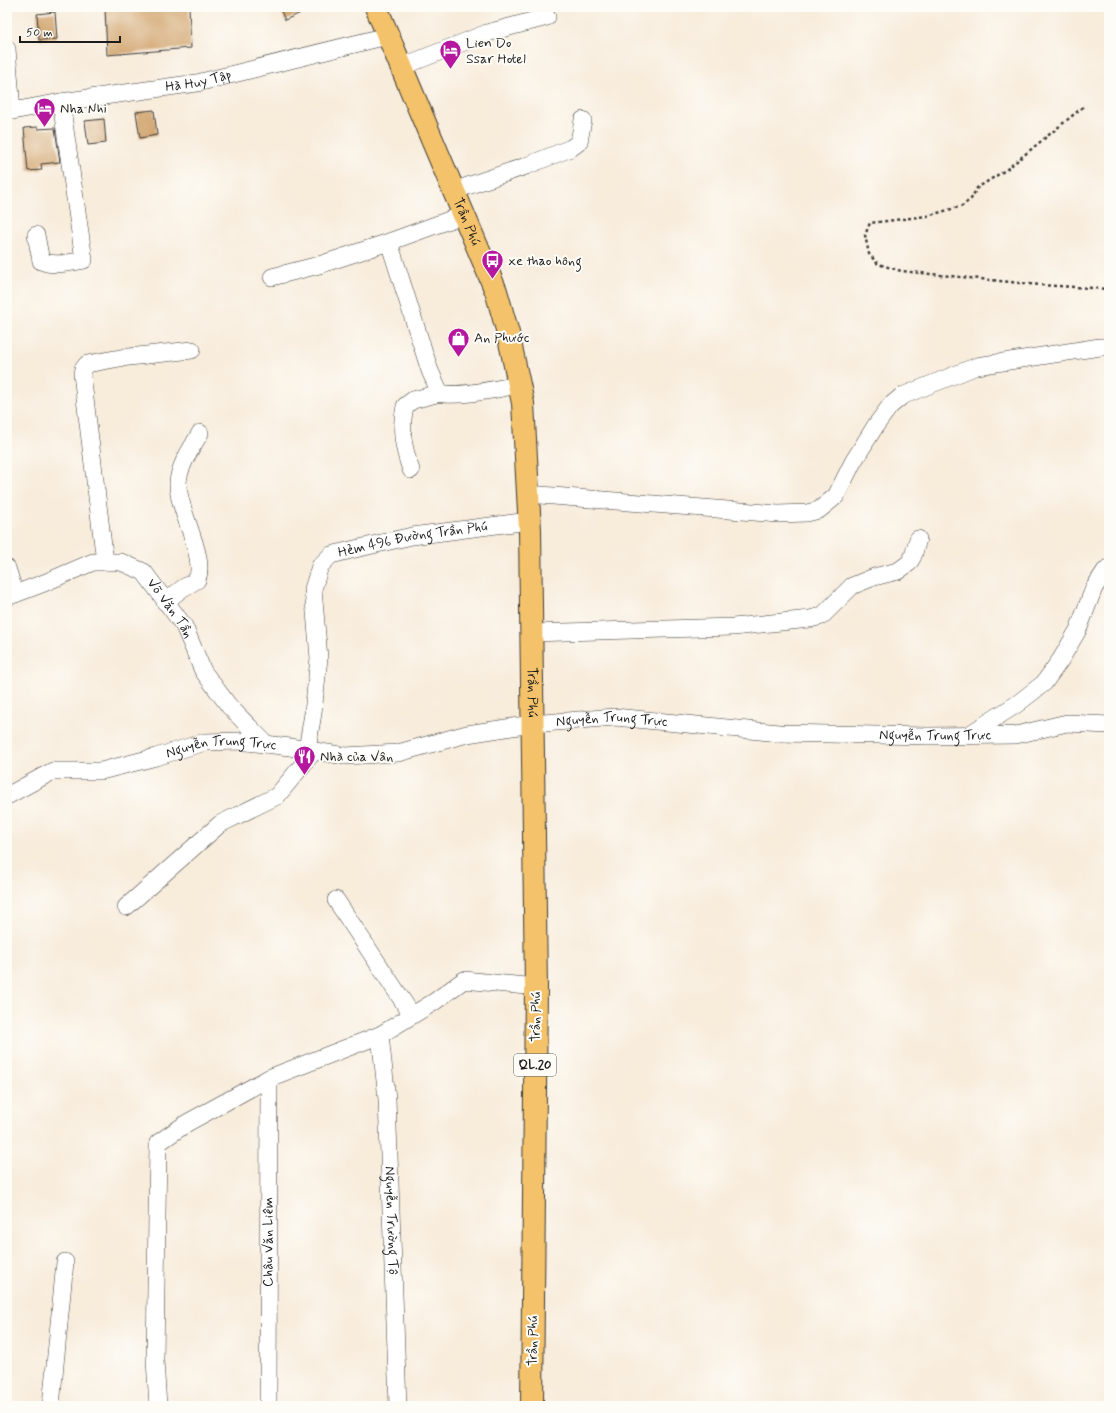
<svg xmlns="http://www.w3.org/2000/svg" width="1116" height="1413" font-family="Mynerve,sans-serif">
  <style>
    .building { fill: #d4a975 }
    .lines { fill: none; stroke-linecap: round; stroke-linejoin: round }
    .minor-casing { stroke: #3d3b39; stroke-width: 18 }
    .highway-casing { stroke: #3d3b39; stroke-width: 24 }
    .path { stroke: #3d3b39; stroke-width: 2.5; stroke-dasharray: 3 3; stroke-linecap: butt }
    .minor { stroke: #fff; stroke-width: 17 }
    .highway { stroke: #f3c26a; stroke-width: 22 }
    .labels { text-anchor: middle; dominant-baseline: central; stroke-width: 4; stroke-linejoin: round; paint-order: stroke }
    .shield { fill: #fdfcf7; stroke: #605f5e; stroke-width: 1 }
    .shield-label { font-size: 13px; font-weight: bold; fill: #1c1c1c }
    .poi-label { font-size: 14px; fill: #1c1c1c; stroke: #fdfcf7; text-anchor: start }
    .street-label { font-size: 14px; fill: #1c1c1c; stroke: #fdfcf7 }
  </style>
  <rect width="100%" height="100%" fill="#fdfcf7"/>
  <filter id="ink" filterUnits="userSpaceOnUse"><feTurbulence type="fractalNoise" baseFrequency=".025" numOctaves="2"/><feDisplacementMap in="SourceGraphic" scale="8" xChannelSelector="R" yChannelSelector="G"/><feConvolveMatrix kernelMatrix="1 2 1 2 8 2 1 2 1" color-interpolation-filters="sRGB"/></filter>
  <filter id="wash" filterUnits="userSpaceOnUse"><feTurbulence type="fractalNoise" baseFrequency=".012" numOctaves="4" result="noise"/><feDisplacementMap in="SourceGraphic" scale="16" xChannelSelector="R" yChannelSelector="G"/><feGaussianBlur stdDeviation="0.9" result="paint"/><feColorMatrix in="noise" values="0 0 0 0 0 0 0 0 0 0 0 0 0 0 0 0 0 1.4 0 .05"/><feComposite in="paint" operator="in"/></filter>
  <g filter="url(#wash)">
    <rect width="100%" height="100%" fill="#f8ecdb"/>
    <g id="blocks">
      <!-- building -->
      <path class="building" d="M105 7H189L191 48 107 55Z
        M279 7H314L285 20Z
        M55 12 57 39 39 40 37 14Z
        M154 110 157 135 140 138 136 112Z
        M104 119 106 143 88 145 85 121Z
        M38 127V129L55 128 60 162 41 164 42 170 28 171 24 128Z"/>
    </g>
  </g>
  <g filter="url(#ink)">
    <use href="#blocks" fill-opacity="0" stroke="#3d3b39" stroke-width="1"/>
    <g class="lines">
      <defs>
        <g id="minor">
          <path d="M7 49 12 111"/>
          <path d="M401 67 487 33 547 17"/>
          <path id="s1" d="M7 112 61 102 197 83 387 36"/>
          <path d="M453 191 526 166 571 148 579 142 583 120"/>
          <path d="M36 235 41 261C54 267 71 262 84 260L61 102"/>
          <path d="M389 242 430 371 440 393C458 398 499 388 519 385"/>
          <path d="M272 277 319 265 389 242 463 215"/>
          <path d="M411 470C403 447 400 430 405 406L413 400 440 393"/>
          <path d="M528 494 778 514 807 513 819 510 836 496 853 462 876 425 890 406 902 396 977 366 1100 347H1109"/>
          <path d="M105 562 82 374 83 369 87 364 120 358 192 350"/>
          <path d="M7 568 15 594"/>
          <path id="s2" d="M7 597 44 583 93 562H121L144 572 184 626 203 671 229 706 266 744"/>
          <path d="M165 602 183 588 197 580C207 556 177 509 178 483 179 465 192 448 200 433"/>
          <path d="M531 633 733 627 810 619 822 616 852 586 874 577 898 571 909 563 913 556 918 539"/>
          <path d="M967 736 1017 704 1044 683 1061 659 1078 630 1094 588 1105 571 1109 568"/>
          <path id="s3" d="M307 750 313 713 319 658 313 589 320 566 331 555 355 549 412 536 529 521"/>
          <path id="s4" d="M7 796 53 771H101L156 757 205 742 239 741 290 747 345 756 398 753 467 734 532 724 615 717 779 733 928 736 1016 735 1067 723 1109 725"/>
          <path d="M336 900 412 1015"/>
          <path d="M126 907 220 824 277 796 314 751"/>
          <path id="s5" d="M380 1035 387 1099 398 1406"/>
          <path d="M51 1406 65 1262"/>
          <path d="M158 1406 155 1360 158 1143 187 1123 269 1078 380 1035 434 1002 464 980 536 987"/>
          <path id="s6" d="M268 1406 269 1078"/>
        </g>
        <g id="highway">
          <path id="s7" d="M376 7 496 291 508 333 523 403 530 530 536 987 532 1406"/>
        </g>
      </defs>
      <!-- minor casing -->
      <use href="#minor" class="minor-casing"/>
      <!-- highway casing -->
      <use href="#highway" class="highway-casing"/>
      <!-- path -->
      <path class="path" d="M1083 107 1007 169 977 188 971 199 962 206 927 216 870 223 865 235 869 254 878 264 901 271 1040 285 1109 289"/>
      <!-- minor -->
      <use href="#minor" class="minor"/>
      <!-- highway -->
      <use href="#highway" class="highway"/>
    </g>
  </g>
  <!-- icons -->
  <defs>
    <symbol id="hotel-pin" viewBox="-11 -11 22 30"><path d="M0 17L-7.5 6A9.5 9.5 0 1 1 7.5 6Z" fill="#b5179e" stroke="#fdfcf7"/><path d="M-6-4.5h1.5V1H6V5H4.5V3h-9V5H-6ZM-4 0a1.8 1.8 0 1 1 3.6 0ZM.5 0V-2.5h3Q6-2.5 6 0Z" fill="#fff"/></symbol>
    <symbol id="bus-pin" viewBox="-11 -11 22 30"><path d="M0 17L-7.5 6A9.5 9.5 0 1 1 7.5 6Z" fill="#b5179e" stroke="#fdfcf7"/><path d="M-5-6H5V4H4V6H2V4H-2V6H-4V4H-5ZM-3.5-4V0h7V-4ZM-3.5 1.2v1.5H-2V1.2ZM2 1.2v1.5H3.5V1.2Z" fill="#fff"/></symbol>
    <symbol id="shop-pin" viewBox="-11 -11 22 30"><path d="M0 17L-7.5 6A9.5 9.5 0 1 1 7.5 6Z" fill="#b5179e" stroke="#fdfcf7"/><path d="M-5-2.5h2.3a2.7 3.5 0 0 1 5.4 0H5L5.5 6h-11ZM-1.5-2.5h3a1.5 2.3 0 0 0-3 0Z" fill="#fff"/></symbol>
    <symbol id="restaurant-pin" viewBox="-11 -11 22 30"><path d="M0 17L-7.5 6A9.5 9.5 0 1 1 7.5 6Z" fill="#b5179e" stroke="#fdfcf7"/><path d="M-5-6h1v4h1v-4h1v4h1v-4h1v5L-1.5 .5V6h-2V.5L-5-1ZM5-6V6H3V1.5H1.5Q1.5-4 5-6Z" fill="#fff"/></symbol>
  </defs>
  <g fill-rule="evenodd">
    <use href="#hotel-pin" x="438" y="38" width="25" height="34"/>
    <use href="#hotel-pin" x="32" y="96" width="25" height="34"/>
    <use href="#bus-pin" x="480" y="248" width="25" height="34"/>
    <use href="#shop-pin" x="446" y="326" width="25" height="34"/>
    <use href="#restaurant-pin" x="292" y="744" width="25" height="34"/>
  </g>
  <g class="labels">
    <!-- shield labels -->
    <rect class="shield" x="514" y="1054" width="42" height="22" rx="3"/>
    <g class="shield-label">
      <text x="535" y="1065">QL.20</text>
    </g>
    <!-- poi labels -->
    <g class="poi-label">
      <text x="466" y="43">Lien Do<tspan x="466" dy="16">Ssar Hotel</tspan></text>
      <text x="60" y="109">Nha Nhi</text>
      <text x="508" y="261">xe thao hông</text>
      <text x="474" y="338">An Phước</text>
      <text x="320" y="757">Nhà của Vân</text>
    </g>
    <!-- street labels -->
    <g class="street-label">
      <text stroke="none"><textPath href="#s1" startOffset="194">Hà Huy Tập</textPath></text>
      <text stroke="none"><textPath href="#s7" startOffset="233">Trần Phú</textPath></text>
      <text stroke="none"><textPath href="#s3" startOffset="285">Hẻm 496 Đường Trần Phú</textPath></text>
      <text stroke="none"><textPath href="#s2" startOffset="191">Võ Văn Tần</textPath></text>
      <text stroke="none"><textPath href="#s7" startOffset="713">Trần Phú</textPath></text>
      <text stroke="none"><textPath href="#s4" startOffset="620">Nguyễn Trung Trực</textPath></text>
      <text stroke="none"><textPath href="#s4" startOffset="944">Nguyễn Trung Trực</textPath></text>
      <text stroke="none"><textPath href="#s4" startOffset="224">Nguyễn Trung Trực</textPath></text>
      <text transform="translate(536 1017) rotate(-90)">Trần Phú</text>
      <text stroke="none"><textPath href="#s5" startOffset="186">Nguyễn Trường Tộ</textPath></text>
      <text stroke="none"><textPath href="#s6" startOffset="164">Châu Văn Liêm</textPath></text>
      <text transform="translate(533 1341) rotate(-90)">Trần Phú</text>
    </g>
  </g>
  <!-- margin -->
  <rect width="1116" height="1413" fill="none" stroke="#fdfcf7" stroke-width="24"/>
  <!-- scale -->
  <path d="M20 36v6h100v-6" fill="none" stroke="#1c1c1c" stroke-width="2"/>
  <text x="26" y="36" font-size="12" fill="#1c1c1c" stroke="#fdfcf7" stroke-width="3" paint-order="stroke">50 m</text>
</svg>
